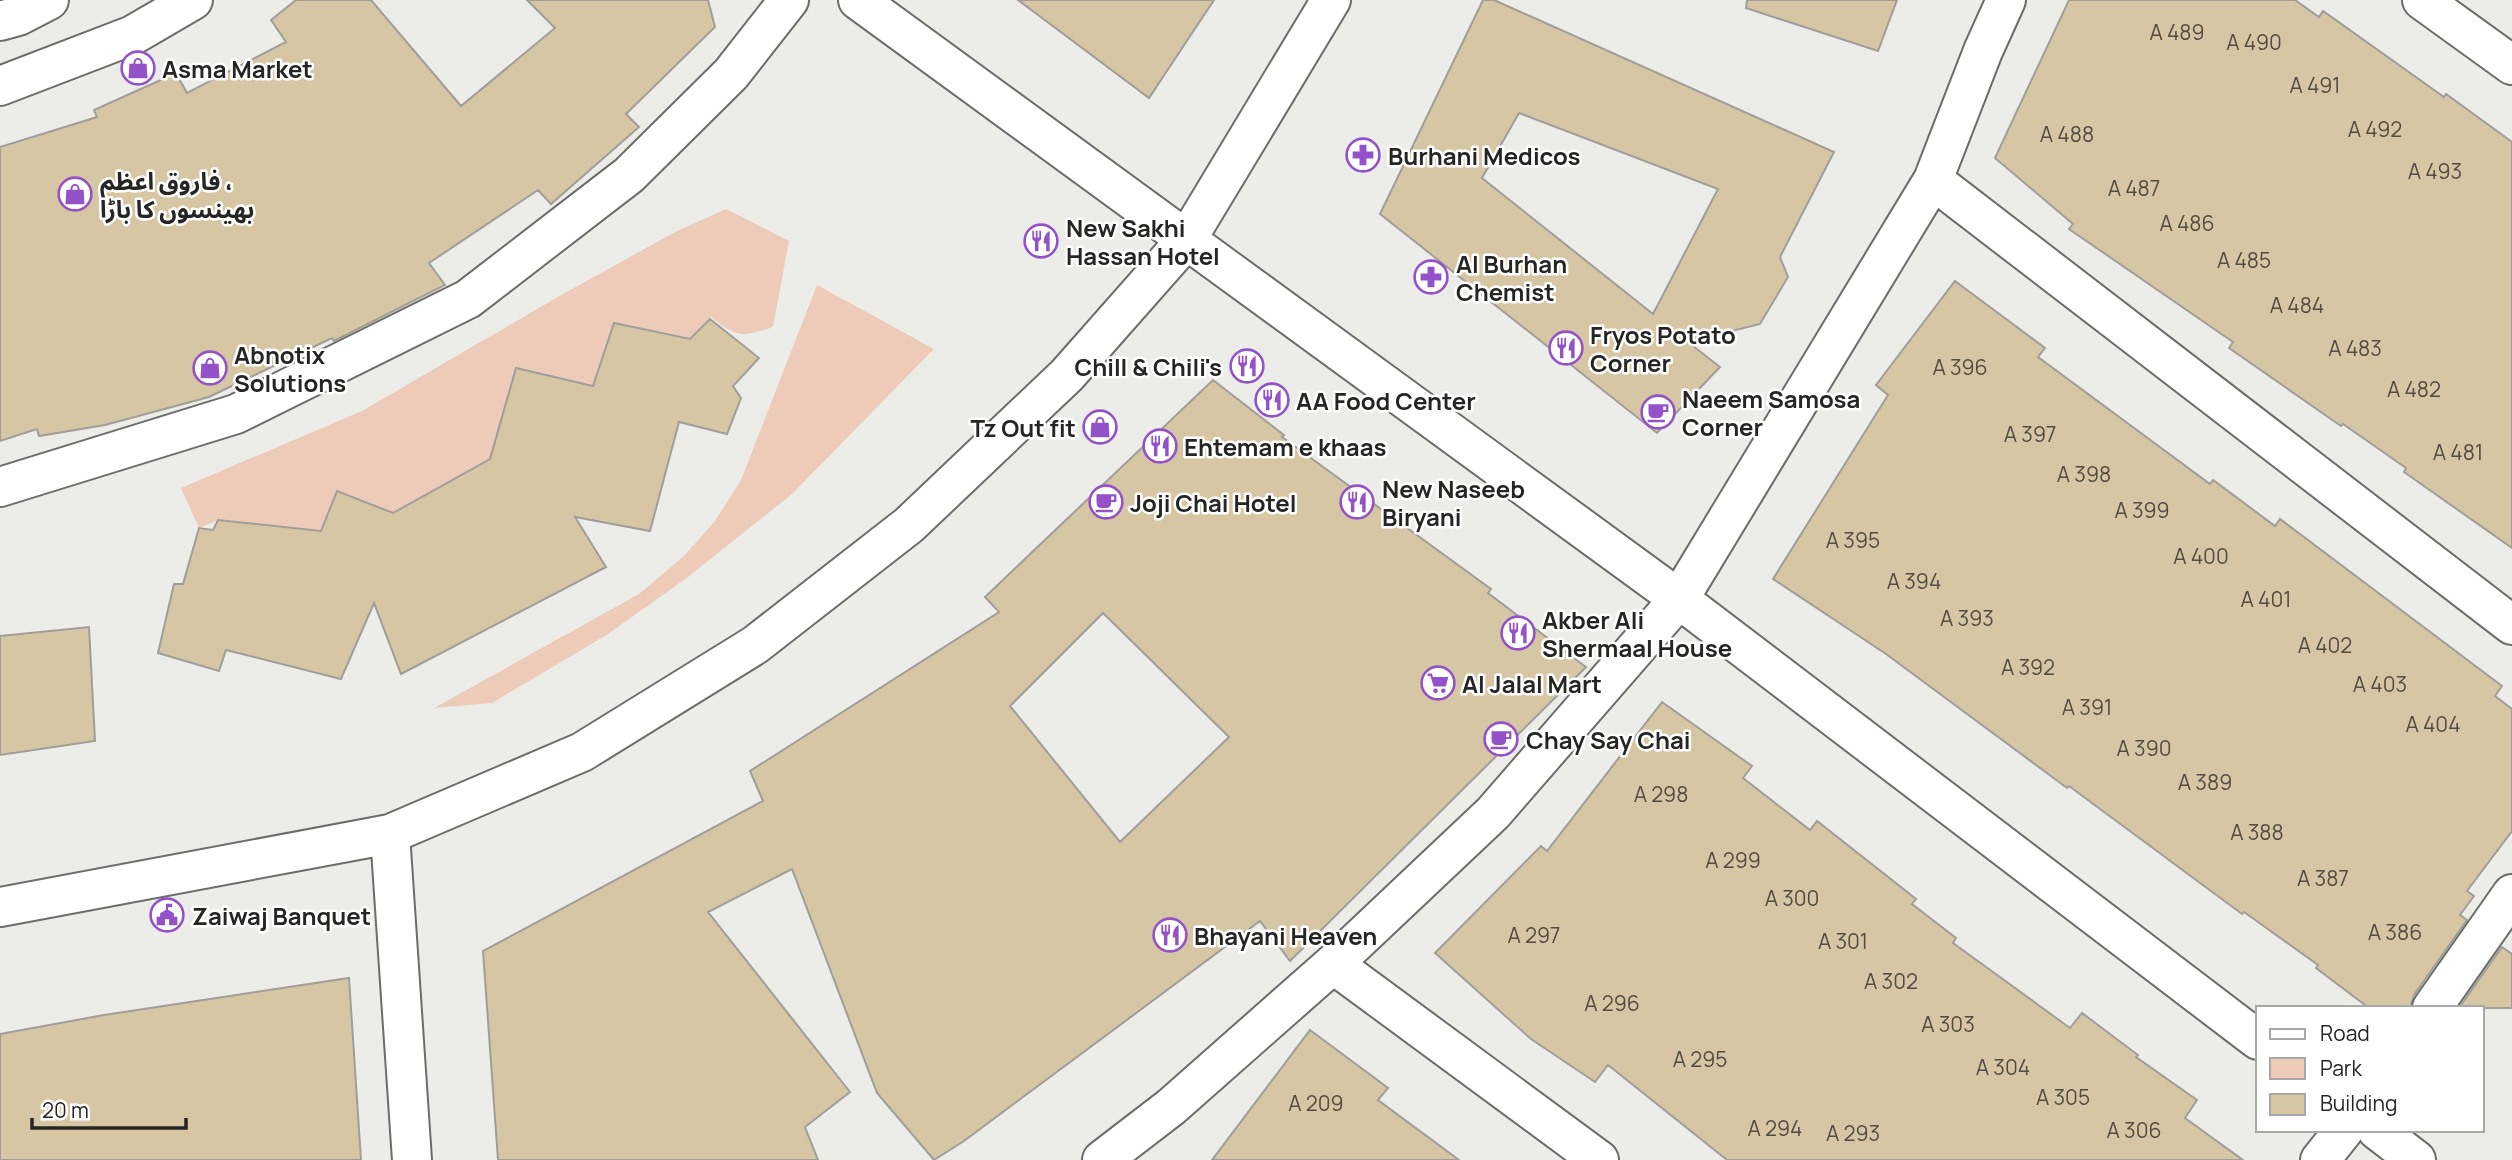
<svg xmlns="http://www.w3.org/2000/svg" width="2512" height="1160" font-family="Manrope,'Noto Sans Arabic',sans-serif">
  <style>
    .green { fill: #eecbb8 }
    .building { fill: #d6c6a3; stroke: #9f9e9b; stroke-width: 2; fill-rule: evenodd }
    .lines { fill: none; stroke-linecap: round; stroke-linejoin: round }
    .minor-casing { stroke: #6c6d6a; stroke-width: 42 }
    .tertiary-casing { stroke: #6c6d6a; stroke-width: 42 }
    .minor { stroke: #fff; stroke-width: 38 }
    .tertiary { stroke: #fff; stroke-width: 38 }
    .labels { text-anchor: middle; dominant-baseline: central; stroke-width: 5; stroke-linejoin: round; paint-order: stroke }
    .number-label { font-size: 21px; fill: #514d44 }
    .poi-label { font-size: 24px; font-weight: bold; fill: #252524; stroke: #fff; text-anchor: start }
  </style>
  <rect width="100%" height="100%" fill="#ecede9"/>
  <!-- green -->
  <path class="green" d="M726 209 789 241 773 327C741 337 738 338 711 317L689 339 615 323 593 386 516 368 486 472 471 469 391 514 337 492 321 531 218 520 199 528 181 488 362 411 563 294 675 232Z
    M817 285 934 349 792 494 688 577 608 634 492 703 434 708 639 594 684 556 715 521 741 480Z"/>
  <!-- building -->
  <path class="building" d="M296 0H371L461 106 555 28 527 0H708L715 27 626 114 639 127 551 204 538 190 429 263 445 285 334 341 332 338 209 397 105 425 39 436 37 429 0 441V147L97 117 94 110 176 73 187 93 286 42 271 20Z
    M1018 0H1214L1149 98Z
    M1483 0H1494L1834 152 1780 257 1788 277 1760 324 1688 342 1720 367 1657 433 1380 214ZM1519 113 1718 189 1653 314 1482 178Z
    M1747 0H1897L1878 51 1746 8Z
    M2069 0H2295L2319 17 2323 11 2444 97 2446 94 2512 142V548L2404 472 2406 468 2343 424 2341 426 2229 348 2233 342 2069 229 2073 224 1995 158Z
    M1955 281 2045 348 2038 357 2210 484 2213 480 2275 526 2280 519 2502 686 2495 696 2512 709V831L2467 891 2474 896 2460 915 2467 920 2414 995 2410 1008H2369L2316 968 2318 965 2244 912 2242 914 2069 786 2067 788 1886 654 1773 579 1888 395 1876 385Z
    M710 319 759 358 733 386 741 398 727 434 679 422 650 531 575 517 606 567 401 674 374 603 341 679 226 650 219 671 158 653 174 584H183L199 528 213 530 218 520 321 531 337 491 393 513 490 459 516 368 593 386 614 323 690 339Z
    M1213 380 1284 435 1282 437 1491 589 1488 593 1586 667 1290 961 1260 921 964 1141 934 1160 877 1093 792 869 708 912 850 1092 805 1127 818 1160H498L483 951 763 801 750 771 999 612 985 597ZM1103 613 1229 737 1120 842 1010 706Z
    M89 627 95 741 0 755V636Z
    M1662 702 1752 766 1743 778 1810 830 1817 821 1916 899 1912 904 1956 938 1953 943 2070 1028 2082 1013 2138 1055 2136 1057 2197 1100 2185 1118 2243 1160H1727L1608 1065 1595 1082 1531 1039 1435 953 1541 846 1547 851Z
    M2502 947 2512 954V1008H2459Z
    M349 978 361 1160H0V1034L104 1015Z
    M1310 1030 1388 1088 1378 1100 1459 1160H1212Z"/>
  <g class="lines">
    <defs>
      <path id="minor" d="M2422 0 2512 65
        M1933 180 2512 625
        M0 487 236 414 468 299 629 175 731 74 789 0
        M1333 964 1599 1160
        M2432 1008 2512 894
        M1102 1160 1171 1107 1333 964 1493 813 1679 599 1933 180 1983 51 2006 0
        M2320 1160 2344 1130"/>
      <path id="tertiary" d="M858 0 1679 599 2258 1040
        M0 21 18 16 49 0
        M0 86 133 35 193 0
        M390 834 412 1160
        M0 907 390 834 582 752 755 645 909 525 1067 375 1187 239 1331 0
        M2377 1130 2416 1160"/>
    </defs>
    <!-- minor casing -->
    <use href="#minor" class="minor-casing"/>
    <!-- tertiary casing -->
    <use href="#tertiary" class="tertiary-casing"/>
    <!-- minor -->
    <use href="#minor" class="minor"/>
    <!-- tertiary -->
    <use href="#tertiary" class="tertiary"/>
  </g>
  <!-- icons -->
  <defs>
    <symbol id="shop-ring" viewBox="-11 -11 22 22"><circle r="9.5" fill="#fff" stroke="#9352c7" stroke-width="1.5"/><path d="M-5-2.5h2.3a2.7 3.5 0 0 1 5.4 0H5L5.5 6h-11ZM-1.5-2.5h3a1.5 2.3 0 0 0-3 0Z" fill="#9352c7"/></symbol>
    <symbol id="pharmacy-ring" viewBox="-11 -11 22 22"><circle r="9.5" fill="#fff" stroke="#9352c7" stroke-width="1.5"/><path d="M-2-6h4v4h4v4h-4v4h-4v-4h-4v-4h4Z" fill="#9352c7"/></symbol>
    <symbol id="restaurant-ring" viewBox="-11 -11 22 22"><circle r="9.5" fill="#fff" stroke="#9352c7" stroke-width="1.5"/><path d="M-5-6h1v4h1v-4h1v4h1v-4h1v5L-1.5 .5V6h-2V.5L-5-1ZM5-6V6H3V1.5H1.5Q1.5-4 5-6Z" fill="#9352c7"/></symbol>
    <symbol id="cafe-ring" viewBox="-11 -11 22 22"><circle r="9.5" fill="#fff" stroke="#9352c7" stroke-width="1.5"/><path d="M-5.5-4.5H6V0H3Q3 3.5 0 3.5H-2.5Q-5.5 3.5-5.5 0ZM3-3.2v2h1.7v-2ZM-6 4.5H4V6H-6Z" fill="#9352c7"/></symbol>
    <symbol id="supermarket-ring" viewBox="-11 -11 22 22"><circle r="9.5" fill="#fff" stroke="#9352c7" stroke-width="1.5"/><path d="M-6-5.5h2.5l.6 2H6L4.5 2H-2.5L-4.4-4H-6ZM-1.5 3.2a1.3 1.3 0 1 0 .1 0ZM3 3.2a1.3 1.3 0 1 0 .1 0Z" fill="#9352c7"/></symbol>
    <symbol id="civic-ring" viewBox="-11 -11 22 22"><circle r="9.5" fill="#fff" stroke="#9352c7" stroke-width="1.5"/><path d="M-.6-6.5H3V-4.5H.6V-3L4-1V1h2V6H-6V1h2V-1L-.6-3ZM-1.2 2.5V6h2.4V2.5Z" fill="#9352c7"/></symbol>
  </defs>
  <g fill-rule="evenodd">
    <use href="#shop-ring" x="119" y="49" width="38" height="38"/>
    <use href="#pharmacy-ring" x="1344" y="136" width="38" height="38"/>
    <use href="#shop-ring" x="56" y="175" width="38" height="38"/>
    <use href="#restaurant-ring" x="1022" y="222" width="38" height="38"/>
    <use href="#pharmacy-ring" x="1412" y="258" width="38" height="38"/>
    <use href="#restaurant-ring" x="1547" y="329" width="38" height="38"/>
    <use href="#restaurant-ring" x="1228" y="347" width="38" height="38"/>
    <use href="#shop-ring" x="191" y="349" width="38" height="38"/>
    <use href="#restaurant-ring" x="1253" y="381" width="38" height="38"/>
    <use href="#cafe-ring" x="1639" y="393" width="38" height="38"/>
    <use href="#shop-ring" x="1081" y="408" width="38" height="38"/>
    <use href="#restaurant-ring" x="1141" y="427" width="38" height="38"/>
    <use href="#cafe-ring" x="1087" y="483" width="38" height="38"/>
    <use href="#restaurant-ring" x="1338" y="483" width="38" height="38"/>
    <use href="#restaurant-ring" x="1499" y="614" width="38" height="38"/>
    <use href="#supermarket-ring" x="1419" y="664" width="38" height="38"/>
    <use href="#cafe-ring" x="1482" y="720" width="38" height="38"/>
    <use href="#civic-ring" x="148" y="896" width="38" height="38"/>
    <use href="#restaurant-ring" x="1151" y="916" width="38" height="38"/>
  </g>
  <g class="labels">
    <!-- number labels -->
    <g class="number-label">
      <text x="2177" y="32">A 489</text>
      <text x="2254" y="42">A 490</text>
      <text x="2315" y="85">A 491</text>
      <text x="2375" y="129">A 492</text>
      <text x="2067" y="134">A 488</text>
      <text x="2435" y="171">A 493</text>
      <text x="2134" y="188">A 487</text>
      <text x="2187" y="223">A 486</text>
      <text x="2244" y="260">A 485</text>
      <text x="2297" y="305">A 484</text>
      <text x="2355" y="348">A 483</text>
      <text x="1960" y="367">A 396</text>
      <text x="2414" y="389">A 482</text>
      <text x="2030" y="434">A 397</text>
      <text x="2458" y="452">A 481</text>
      <text x="2084" y="474">A 398</text>
      <text x="2142" y="510">A 399</text>
      <text x="1853" y="540">A 395</text>
      <text x="2201" y="556">A 400</text>
      <text x="1914" y="581">A 394</text>
      <text x="2266" y="599">A 401</text>
      <text x="1967" y="618">A 393</text>
      <text x="2325" y="645">A 402</text>
      <text x="2028" y="667">A 392</text>
      <text x="2380" y="684">A 403</text>
      <text x="2087" y="707">A 391</text>
      <text x="2433" y="724">A 404</text>
      <text x="2144" y="748">A 390</text>
      <text x="2205" y="782">A 389</text>
      <text x="1661" y="794">A 298</text>
      <text x="2257" y="832">A 388</text>
      <text x="1733" y="860">A 299</text>
      <text x="2323" y="878">A 387</text>
      <text x="1792" y="898">A 300</text>
      <text x="2395" y="932">A 386</text>
      <text x="1534" y="935">A 297</text>
      <text x="1843" y="941">A 301</text>
      <text x="1891" y="981">A 302</text>
      <text x="1612" y="1003">A 296</text>
      <text x="1948" y="1024">A 303</text>
      <text x="1700" y="1059">A 295</text>
      <text x="2003" y="1067">A 304</text>
      <text x="2063" y="1097">A 305</text>
      <text x="1316" y="1103">A 209</text>
      <text x="1775" y="1128">A 294</text>
      <text x="2134" y="1130">A 306</text>
      <text x="1853" y="1133">A 293</text>
    </g>
    <!-- poi labels -->
    <g class="poi-label">
      <text x="162" y="68">Asma Market</text>
      <text x="1388" y="155">Burhani Medicos</text>
      <text x="100" y="180">فاروق اعظم ،<tspan x="100" dy="28">بھینسوں کا باڑا</tspan></text>
      <text x="1066" y="227">New Sakhi<tspan x="1066" dy="28">Hassan Hotel</tspan></text>
      <text x="1456" y="263">Al Burhan<tspan x="1456" dy="28">Chemist</tspan></text>
      <text x="1590" y="334">Fryos Potato<tspan x="1590" dy="28">Corner</tspan></text>
      <text x="234" y="354">Abnotix<tspan x="234" dy="28">Solutions</tspan></text>
      <text x="1222" y="366" text-anchor="end">Chill &amp; Chili's</text>
      <text x="1682" y="398">Naeem Samosa<tspan x="1682" dy="28">Corner</tspan></text>
      <text x="1296" y="400">AA Food Center</text>
      <text x="1076" y="427" text-anchor="end">Tz Out fit</text>
      <text x="1184" y="446">Ehtemam e khaas</text>
      <text x="1382" y="488">New Naseeb<tspan x="1382" dy="28">Biryani</tspan></text>
      <text x="1130" y="502">Joji Chai Hotel</text>
      <text x="1542" y="619">Akber Ali<tspan x="1542" dy="28">Shermaal House</tspan></text>
      <text x="1462" y="683">Al Jalal Mart</text>
      <text x="1526" y="739">Chay Say Chai</text>
      <text x="192" y="915">Zaiwaj Banquet</text>
      <text x="1194" y="935">Bhayani Heaven</text>
    </g>
  </g>
  <!-- legend -->
  <rect x="2256" y="1006" width="228" height="126" fill="#ffffff" stroke="#a8a8a7" stroke-width="2"/>
  <rect x="2270" y="1029" width="35" height="10" fill="#ffffff" stroke="#a8a8a7" stroke-width="2"/>
  <text x="2320" y="1041" font-size="21" fill="#252524">Road</text>
  <rect x="2270" y="1058" width="35" height="21" fill="#eecbb8" stroke="#a8a8a7" stroke-width="2"/>
  <text x="2320" y="1076" font-size="21" fill="#252524">Park</text>
  <rect x="2270" y="1094" width="35" height="21" fill="#d6c6a3" stroke="#a8a8a7" stroke-width="2"/>
  <text x="2320" y="1111" font-size="21" fill="#252524">Building</text>
  <!-- scale -->
  <path d="M32 1118v10h154v-10" fill="none" stroke="#252524" stroke-width="3.5"/>
  <text x="42" y="1118" font-size="21" fill="#252524" stroke="#ffffff" stroke-width="5" paint-order="stroke">20 m</text>
</svg>
